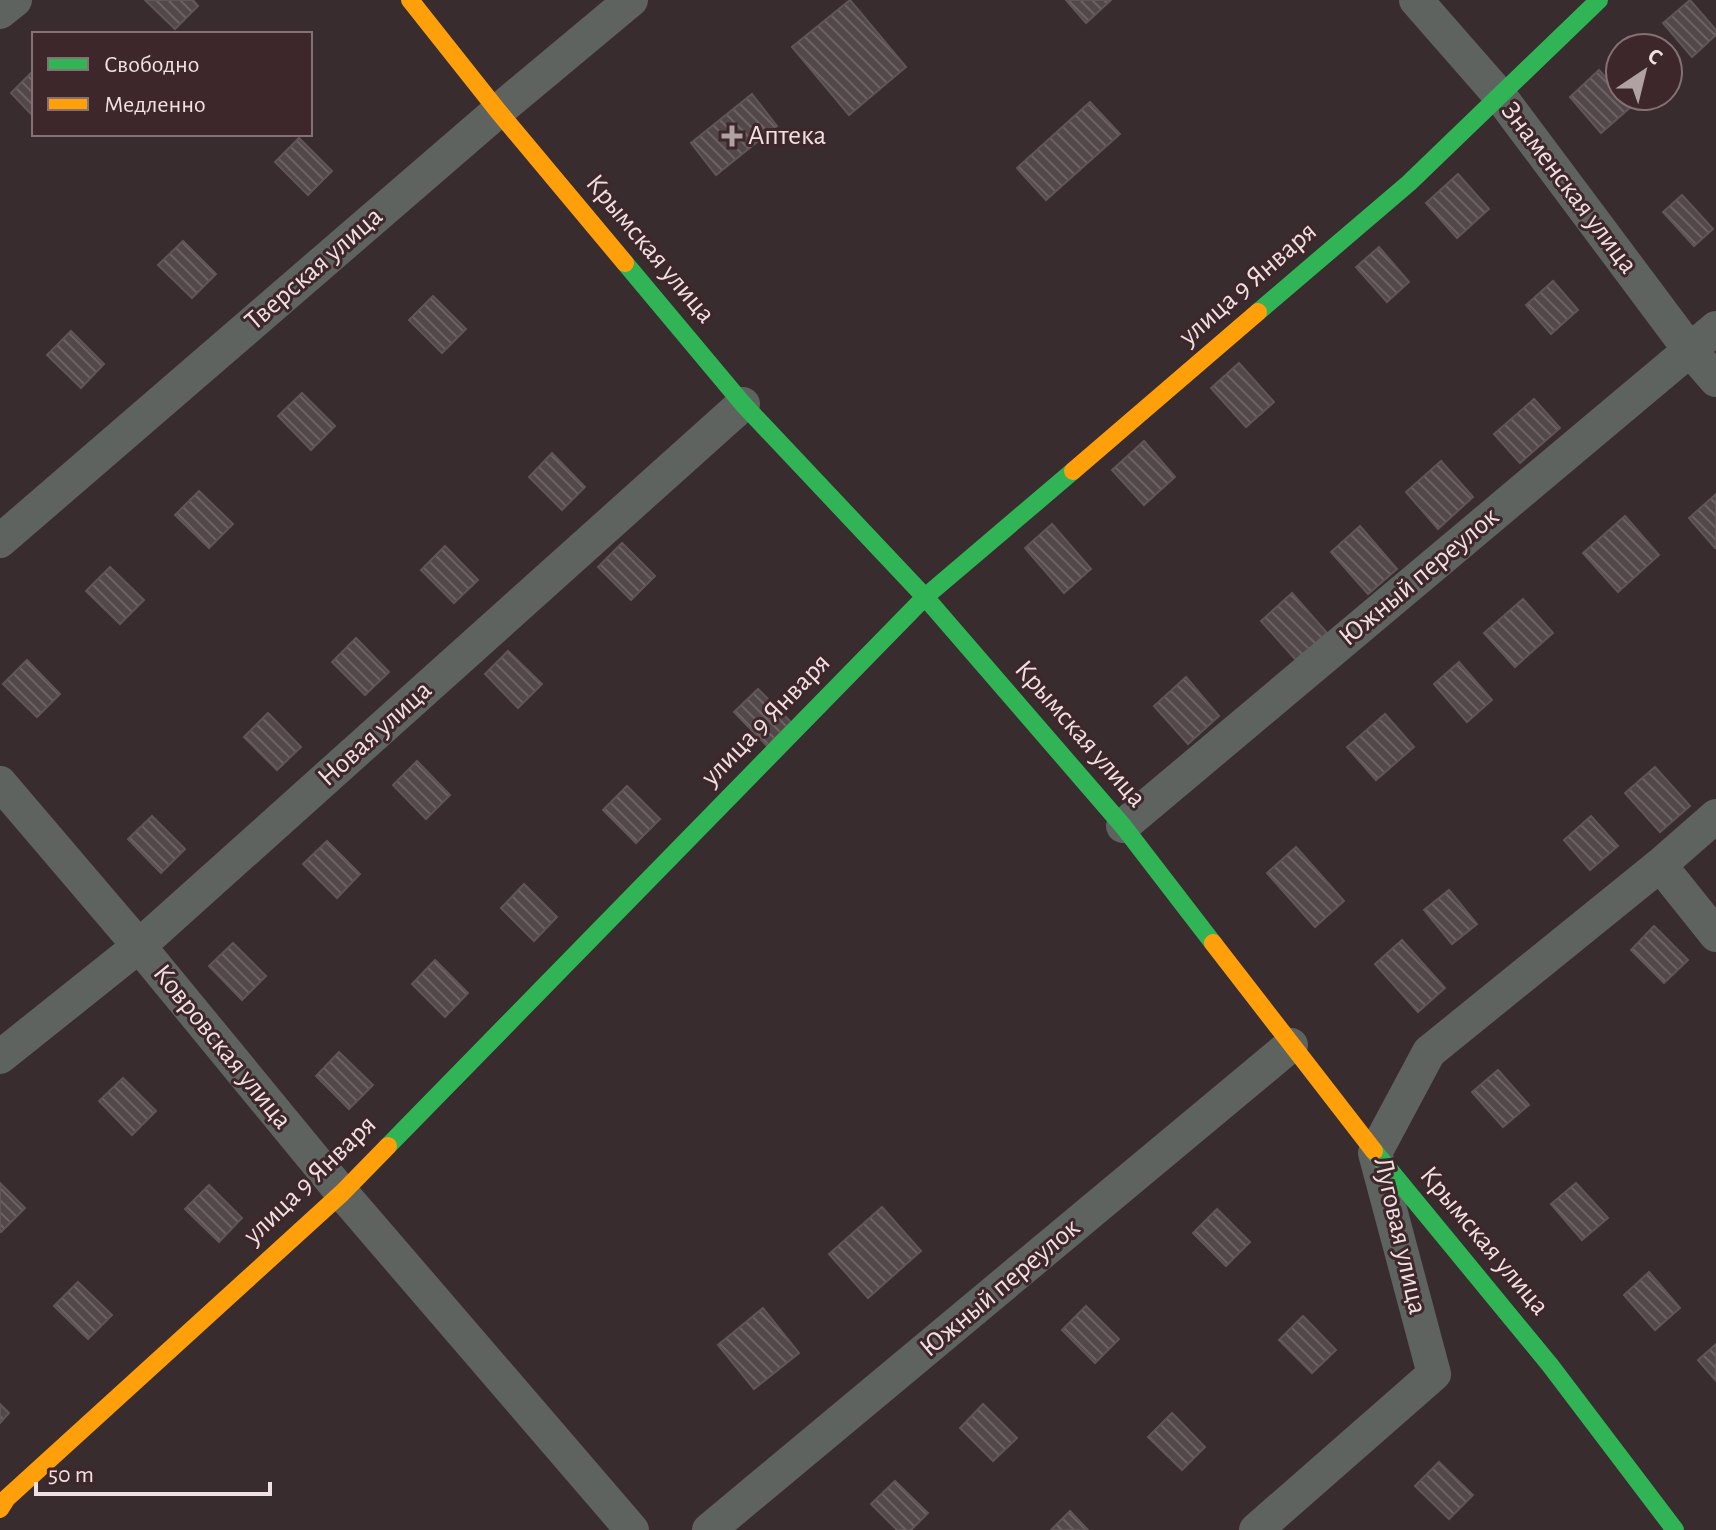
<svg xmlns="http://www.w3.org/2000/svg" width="1716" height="1530" font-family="'Alegreya Sans',sans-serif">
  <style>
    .building { fill: url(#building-back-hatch); stroke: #615657; stroke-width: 2 }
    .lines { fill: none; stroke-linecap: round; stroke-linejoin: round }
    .street { stroke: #5e635f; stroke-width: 34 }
    .fast { stroke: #30b455; stroke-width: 18 }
    .slow { stroke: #ff9f0a; stroke-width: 18 }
    .poi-dot { fill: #b0a1a3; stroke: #3e272a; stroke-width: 3 }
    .labels { text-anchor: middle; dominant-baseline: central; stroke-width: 6; stroke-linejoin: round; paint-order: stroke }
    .poi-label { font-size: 28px; fill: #f0e0e2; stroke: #3e272a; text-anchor: start }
    .street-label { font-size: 28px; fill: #f0e0e2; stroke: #3e272a }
  </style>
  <defs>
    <pattern id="building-back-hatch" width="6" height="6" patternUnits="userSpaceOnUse" patternTransform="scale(2)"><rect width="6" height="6" fill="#534849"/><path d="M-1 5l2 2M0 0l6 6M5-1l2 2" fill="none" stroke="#6c6263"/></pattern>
  </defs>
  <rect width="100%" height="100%" fill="#392c2e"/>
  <!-- building -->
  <path class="building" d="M145 0H193L198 6 175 29Z
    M850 0 906 67 849 115 792 47Z
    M1066 0H1111L1086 23Z
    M1690 0 1716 30V35L1692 57 1663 23Z
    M34 70V117L11 93Z
    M1599 70 1632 106 1601 133 1570 97Z
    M752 94 777 126 716 175 691 143Z
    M1090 102 1120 134 1046 200 1017 168Z
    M299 138 332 171 308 195 275 162Z
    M1458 174 1489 209 1457 238 1426 203Z
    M1682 195 1713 229 1694 246 1663 212Z
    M183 241 216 274 192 298 158 265Z
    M1379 247 1409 282 1387 302 1356 267Z
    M1553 281 1578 310 1551 334 1526 305Z
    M433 296 466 329 442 353 409 320Z
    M71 331 104 364 81 388 47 355Z
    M1239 363 1274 402 1246 427 1211 388Z
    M302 393 335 426 311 450 278 416Z
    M1534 399 1560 428 1520 463 1494 434Z
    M1144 441 1175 477 1144 505 1112 470Z
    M552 453 585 487 562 510 529 477Z
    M1441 461 1473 497 1438 529 1406 492Z
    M199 491 233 524 209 548 175 515Z
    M1716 494V548H1715L1689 518Z
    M1625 516 1659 555 1618 592 1583 553Z
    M1052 524 1091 569 1064 593 1025 548Z
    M1360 526 1397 569 1368 594 1331 552Z
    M622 543 655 576 631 600 598 567Z
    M445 546 478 580 454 603 421 570Z
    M110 567 144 600 120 624 86 591Z
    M1292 593 1327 633 1296 660 1261 621Z
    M1523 599 1553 633 1515 667 1484 633Z
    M356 638 389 672 365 695 332 662Z
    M508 651 542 684 518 708 485 674Z
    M27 660 60 694 37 717 3 684Z
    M1459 662 1492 700 1467 722 1434 684Z
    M1186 677 1219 716 1188 744 1154 706Z
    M758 689 791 722 767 746 734 712Z
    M268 713 301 747 277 770 244 737Z
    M1385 714 1414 747 1376 780 1347 747Z
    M417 761 450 795 426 819 393 785Z
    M1655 767 1690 806 1660 832 1625 793Z
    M627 786 660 819 636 843 603 810Z
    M152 816 185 849 161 873 128 839Z
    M1591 816 1618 846 1590 870 1564 840Z
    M327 841 360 874 337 898 303 864Z
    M1296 847 1344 901 1315 927 1267 873Z
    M524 884 557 917 534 941 501 908Z
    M1449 890 1477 924 1452 944 1424 910Z
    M1654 926 1688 960 1664 983 1631 950Z
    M1402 940 1445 988 1418 1012 1375 964Z
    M233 943 266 976 242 1000 209 966Z
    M435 960 468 993 445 1017 412 984Z
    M339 1052 373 1085 349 1109 316 1076Z
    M1498 1070 1529 1105 1503 1127 1472 1092Z
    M123 1078 156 1111 132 1135 99 1101Z
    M0 1183 25 1208 1 1232 0 1231Z
    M1576 1183 1608 1218 1582 1240 1551 1204Z
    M209 1185 242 1218 219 1242 185 1209Z
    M882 1207 921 1251 868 1298 829 1254Z
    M1217 1209 1250 1242 1226 1266 1193 1233Z
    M1649 1272 1680 1308 1655 1330 1624 1295Z
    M78 1282 112 1315 88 1339 54 1306Z
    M1086 1306 1119 1339 1095 1363 1062 1330Z
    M763 1308 799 1353 754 1389 718 1345Z
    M1303 1316 1336 1350 1312 1373 1279 1340Z
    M1716 1344V1381L1698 1360Z
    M0 1404 9 1413 0 1423Z
    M983 1404 1017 1438 993 1461 960 1428Z
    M1172 1413 1205 1447 1182 1470 1148 1437Z
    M1439 1462 1473 1495 1449 1519 1415 1486Z
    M895 1481 928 1513 911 1530H897L871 1504Z
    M1070 1511 1088 1530H1051Z"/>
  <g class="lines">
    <!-- street -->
    <path class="street" d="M1416 0 1500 96 1689 349 1716 380
      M0 12 15 0
      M0 541 498 111 631 0
      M0 783 139 946 342 1193 632 1530
      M1123 826 1716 328
      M1660 865 1716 935
      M0 1057 139 946 743 404
      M709 1530 1291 1045
      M1256 1530 1434 1374 1375 1153 1429 1052 1660 865 1716 816"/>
    <!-- fast -->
    <path class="fast" d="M625 263 743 404 925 597 1123 826 1213 943
      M1258 312 1409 183 1599 0
      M388 1146 925 597 1073 471
      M1374 1151 1550 1365 1675 1530"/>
    <!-- slow -->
    <path class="slow" d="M410 0 498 111 625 263
      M1073 471 1258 312
      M1213 943 1374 1151
      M0 1509 7 1498 342 1193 388 1146"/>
  </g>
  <!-- markers -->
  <path class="poi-dot" d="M728 124h8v8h8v8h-8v8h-8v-8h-8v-8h8z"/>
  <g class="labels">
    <!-- poi labels -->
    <g class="poi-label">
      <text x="748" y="136">Аптека</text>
    </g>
    <!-- street labels -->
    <g class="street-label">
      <text transform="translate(1569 188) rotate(53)">Знаменская улица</text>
      <text transform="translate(650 249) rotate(50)">Крымская улица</text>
      <text transform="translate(314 269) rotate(-41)">Тверская улица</text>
      <text transform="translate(1248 284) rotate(-41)">улица 9 Января</text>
      <text transform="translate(1419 577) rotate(-40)">Южный переулок</text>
      <text transform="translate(766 720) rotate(-46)">улица 9 Января</text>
      <text transform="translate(375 734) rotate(-42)">Новая улица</text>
      <text transform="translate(1080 734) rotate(49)">Крымская улица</text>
      <text transform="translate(222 1047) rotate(51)">Ковровская улица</text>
      <text transform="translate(310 1180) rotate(-44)">улица 9 Января</text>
      <text transform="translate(1400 1236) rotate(77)">Луговая улица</text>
      <text transform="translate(1484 1241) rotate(50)">Крымская улица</text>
      <text transform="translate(1000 1288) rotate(-40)">Южный переулок</text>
    </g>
  </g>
  <!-- legend -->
  <rect x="32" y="32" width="280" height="104" fill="#3e272a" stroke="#857174" stroke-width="2"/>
  <rect x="48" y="58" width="40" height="12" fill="#30b455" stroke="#857174" stroke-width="2"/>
  <text x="104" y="72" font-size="24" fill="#f0e0e2">Свободно</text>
  <rect x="48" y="98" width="40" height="12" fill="#ff9f0a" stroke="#857174" stroke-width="2"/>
  <text x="104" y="112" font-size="24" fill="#f0e0e2">Медленно</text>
  <!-- north arrow -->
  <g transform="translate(1644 72) rotate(35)"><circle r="38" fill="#3e272a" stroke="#857174" stroke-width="2"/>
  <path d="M0-6L14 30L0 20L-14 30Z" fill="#b0a1a3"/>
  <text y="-12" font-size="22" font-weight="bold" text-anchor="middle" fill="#f0e0e2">С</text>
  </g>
  <!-- scale -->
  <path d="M36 1482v12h234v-12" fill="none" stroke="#f0e0e2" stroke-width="4"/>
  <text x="48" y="1482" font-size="24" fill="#f0e0e2" stroke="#3e272a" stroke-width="6" paint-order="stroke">50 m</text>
</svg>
